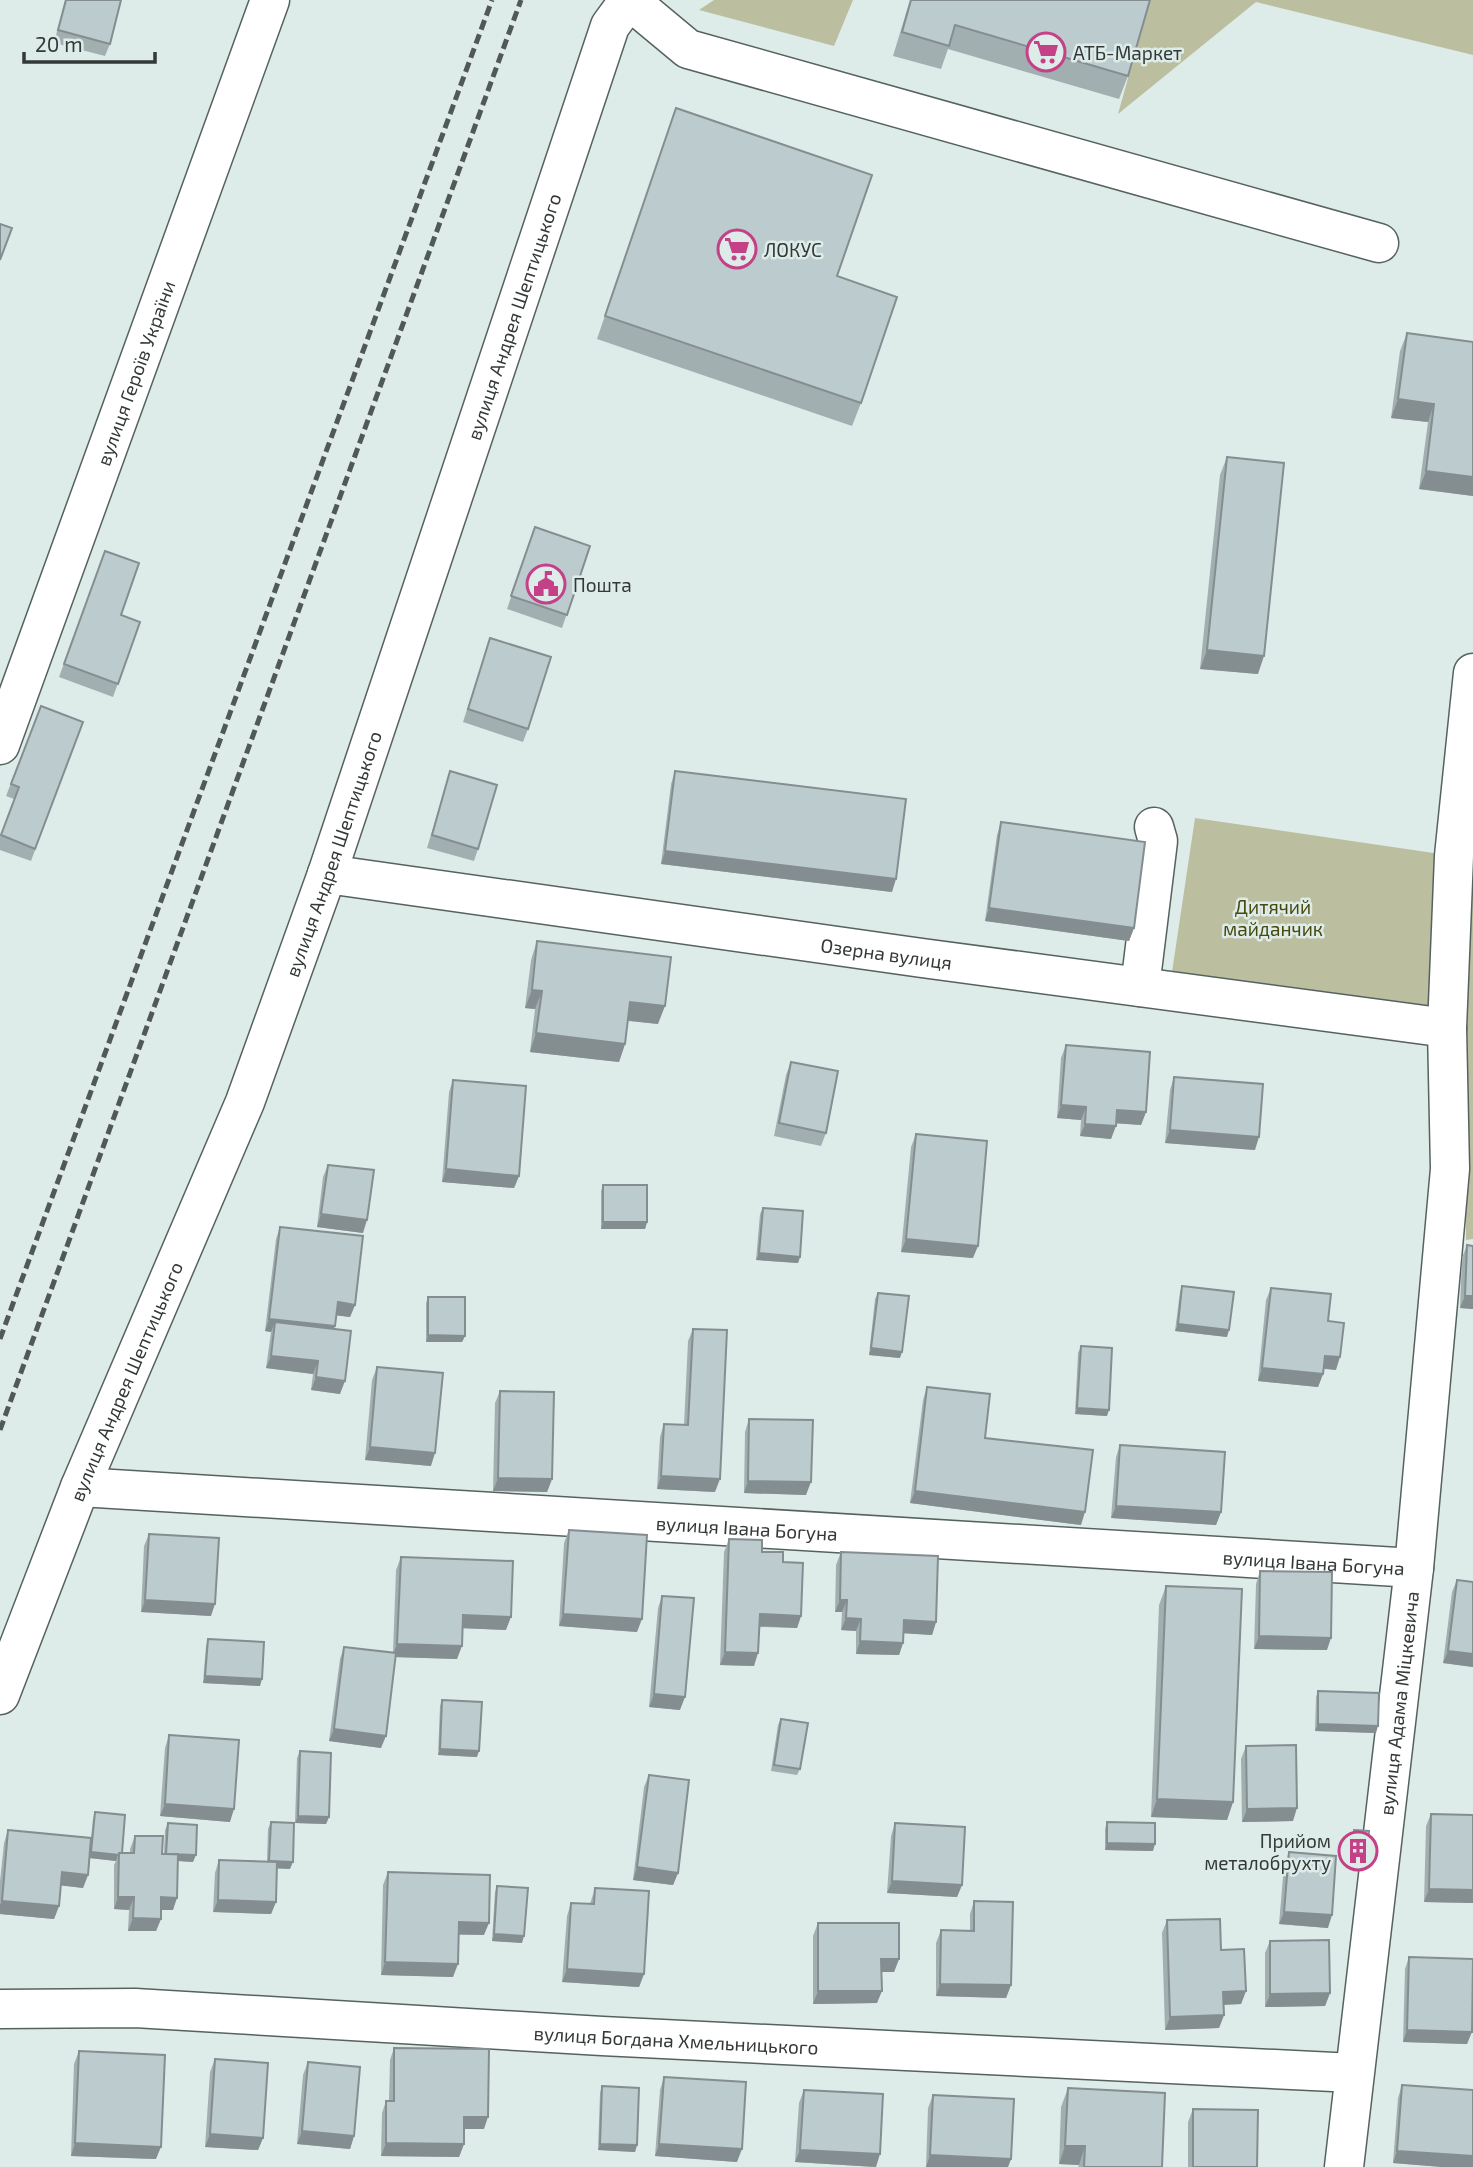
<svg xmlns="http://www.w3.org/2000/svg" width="1473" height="2167" font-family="'Exo 2',sans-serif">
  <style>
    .green { fill: #bcbea0 }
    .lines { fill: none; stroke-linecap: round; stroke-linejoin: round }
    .minor-casing { stroke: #55625f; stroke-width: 41 }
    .major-casing { stroke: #55625f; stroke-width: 41 }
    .minor { stroke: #fff; stroke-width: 38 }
    .major { stroke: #fff; stroke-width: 38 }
    .rail { stroke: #515956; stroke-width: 5; stroke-dasharray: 10 5; stroke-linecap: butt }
    .wall { fill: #a2afb1 }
    .shaded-wall { fill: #848e90 }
    .building { fill: #bccbce; stroke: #848e90; stroke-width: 2 }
    .labels { text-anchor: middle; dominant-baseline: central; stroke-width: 5; stroke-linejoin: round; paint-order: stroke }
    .poi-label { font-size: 19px; fill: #333937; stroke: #deece9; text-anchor: start }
    .street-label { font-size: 19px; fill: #333937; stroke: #deece9 }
    .park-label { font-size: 19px; fill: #47480c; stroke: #deece9 }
  </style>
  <rect width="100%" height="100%" fill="#deece9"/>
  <!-- green -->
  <path class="green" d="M714 0H853L834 46 699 10Z
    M1150 0H1473V55L1256 2 1118 114Z
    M1195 818 1454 856 1447 1028 1169 992Z
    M1473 882V1239L1466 1240 1465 981Z"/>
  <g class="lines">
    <defs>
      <g id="minor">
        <path d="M629 0 688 49 1379 243"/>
        <path id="s1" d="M0 745 270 0"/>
        <path id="s2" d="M327 874 922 958 1447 1028"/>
        <path d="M1140 987 1158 841 1154 827"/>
        <path id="s3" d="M80 1487 1414 1568"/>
        <path id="s4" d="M0 2009 135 2008 602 2036 1354 2073"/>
        <path id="s5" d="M1344 2167 1414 1568 1450 1169 1447 1028 1454 856 1473 673"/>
      </g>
      <g id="major">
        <path id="s6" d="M0 1695 80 1487 245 1102 327 874 610 26 629 0"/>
      </g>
    </defs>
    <!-- minor casing -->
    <use href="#minor" class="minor-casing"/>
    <!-- major casing -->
    <use href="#major" class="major-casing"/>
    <!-- minor -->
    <use href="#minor" class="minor"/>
    <!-- major -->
    <use href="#major" class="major"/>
    <!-- rail -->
    <path class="rail" d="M0 1339 492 0
      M0 1430 521 0"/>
  </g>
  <!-- wall -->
  <path class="wall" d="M65 0H121L110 44 105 56 54 43Z
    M910 0H1150L1128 76 1119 99 948 49 941 69 893 56Z
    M676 108 837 276 861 403 852 426 597 339Z
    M1407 333 1473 342V496L1419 489 1428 422 1391 418 1400 351Z
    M1227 457 1258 674 1200 669 1220 475Z
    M535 527 590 546 562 628 507 609Z
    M105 551 121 615 140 622 113 697 59 677Z
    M490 638 528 729 523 742 463 722Z
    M41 706 83 722 31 861 0 850V837L14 799 6 796Z
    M450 771 478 849 474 861 427 848Z
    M675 771 892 892 661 864 671 784Z
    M1001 822 1134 928 1129 941 985 921 997 835Z
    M537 941 658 1024 628 1021 625 1044 619 1062 530 1052 535 1009 525 1008 531 960Z
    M1066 1045 1146 1112 1141 1125 1116 1123 1111 1139 1080 1136 1081 1120 1057 1118 1061 1058Z
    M791 1062 826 1133 821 1146 774 1136 786 1075Z
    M1174 1077 1255 1150 1165 1143 1170 1090Z
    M453 1080 519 1176 514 1188 442 1182 449 1092Z
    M916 1134 973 1258 901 1252 911 1147Z
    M328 1165 363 1233 317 1227 323 1177Z
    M603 1185 647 1222 645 1229H601V1191Z
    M763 1208 800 1257 798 1263 756 1260 760 1214Z
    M280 1227 355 1305 350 1317 336 1315 334 1329 340 1394 311 1390 313 1374 266 1368 271 1332 265 1331 276 1239Z
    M1467 1245 1473 1246V1309L1460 1308 1462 1258Z
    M1182 1286 1227 1337 1175 1331 1180 1292Z
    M1271 1288 1328 1321 1336 1370 1324 1369 1323 1374 1318 1387 1258 1381 1266 1300Z
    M878 1293 900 1358 869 1355 875 1299Z
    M428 1297 465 1336 462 1342H426V1303Z
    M693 1329 715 1492 657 1489 660 1437 664 1424 684 1425 688 1341Z
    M1081 1346 1107 1416 1075 1414 1078 1353Z
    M377 1367 431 1466 365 1460 372 1380Z
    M927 1387 985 1438 1081 1525 910 1503 923 1400Z
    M500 1391 552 1479 547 1492 493 1491 495 1403Z
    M749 1419 806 1495 744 1493 745 1432Z
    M1120 1445 1221 1512 1216 1525 1111 1518 1116 1457Z
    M569 1530 637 1632 559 1626 564 1543Z
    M149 1534 211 1616 141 1612 144 1546Z
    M729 1539 762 1552 783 1562 801 1616 797 1628 759 1627 754 1666 720 1665 724 1552Z
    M841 1552 936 1622 932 1635 904 1633 903 1643 899 1655 856 1654V1631L841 1630 842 1612H835L836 1565Z
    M401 1557 506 1630 462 1628 457 1659 396 1657 381 1748 329 1741 340 1659 344 1647 393 1653 396 1570Z
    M1260 1571 1327 1650 1254 1649 1256 1584Z
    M1457 1580 1473 1582V1667L1443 1663 1452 1592Z
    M1166 1586 1233 1802 1227 1820 1151 1817 1159 1605Z
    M662 1596 680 1710 649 1707 658 1608Z
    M208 1639 260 1686 203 1683 206 1646Z
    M1318 1691 1376 1733 1315 1731 1316 1697Z
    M442 1700 477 1757 438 1755 440 1706Z
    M781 1719 800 1769 797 1775 771 1771 778 1725Z
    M169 1735 230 1822 160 1816 165 1748Z
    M1246 1746 1293 1821 1242 1822 1241 1759Z
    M300 1751 329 1817 326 1824 295 1823 297 1758Z
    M649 1775 678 1873 673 1885 633 1880 644 1787Z
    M95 1812 122 1853H130V1849L135 1836 162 1854H164L165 1830 168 1823 193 1862 178 1861 173 1910H161V1919L156 1931H128L129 1910 114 1909V1865L116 1861 90 1858 88 1875 83 1888 61 1885 59 1906 54 1919 0 1914V1881L4 1843 8 1830 91 1838 93 1819Z
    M1431 1814 1473 1815V1903L1424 1902 1426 1826Z
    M271 1822 290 1869 277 1868 276 1902 271 1914 213 1912 215 1873 219 1860 267 1861 268 1829Z
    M1107 1822 1153 1851 1105 1850V1829Z
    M895 1823 962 1885 957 1897 887 1893 891 1836Z
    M1354 1830 1364 1866 1350 1865 1352 1836Z
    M1289 1852 1328 1928 1279 1924 1284 1865Z
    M388 1872 484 1935H459L453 1977 381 1975 383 1885Z
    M497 1886 522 1943 492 1941 495 1892Z
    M595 1888 644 1974 639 1987 562 1982 567 1916 571 1903 590 1904Z
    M974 1901 1011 1985 1006 1998 936 1996V1943L941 1930 970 1931V1914Z
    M1167 1920 1221 1950 1246 1991 1241 2004 1223 2005 1224 2015 1219 2028 1165 2030 1162 1933Z
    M818 1923 899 1959 894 1972H882L877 2003 813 2004V1936Z
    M1270 1941 1330 1993 1325 2006 1265 2007V1953Z
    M1409 1957 1473 1959V2022L1467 2044 1403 2042 1405 1969Z
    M394 2048 484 2129H464V2144L459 2157 381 2156 382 2113 386 2101H389L390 2060Z
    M79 2051 156 2159 71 2156 74 2064Z
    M215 2059 263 2138 258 2150 205 2147 210 2072Z
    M308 2062 354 2136 350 2149 297 2144 303 2075Z
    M664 2077 737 2162 655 2156 660 2090Z
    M1402 2085 1473 2167H1442L1393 2163 1398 2098Z
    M602 2086 637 2145 635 2152 598 2150 600 2093Z
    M1068 2088 1162 2167H1078L1079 2165 1059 2164 1061 2107Z
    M804 2090 876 2167 795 2162 799 2103Z
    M933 2095 1011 2159 1008 2167H926L928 2108Z
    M1193 2109 1257 2167H1188V2122Z"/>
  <!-- shaded-wall -->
  <path class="shaded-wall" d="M1398 399 1434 404 1428 422 1391 418Z
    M1426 471 1473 477V496L1419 489Z
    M1207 650 1264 656 1258 674 1200 669Z
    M665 851 896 879 892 892 661 864Z
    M989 908 1134 928 1129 941 985 921Z
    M532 990 542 991 535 1009 525 1008Z
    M630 1002 665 1006 658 1024 623 1020Z
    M536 1033 625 1044 619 1062 530 1052Z
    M1061 1105 1086 1107 1081 1120 1057 1118Z
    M1117 1110 1146 1112 1141 1125 1112 1123Z
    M1085 1124 1116 1126 1111 1139 1080 1136Z
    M1170 1130 1259 1137 1255 1150 1165 1143Z
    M446 1169 519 1176 514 1188 442 1182Z
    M321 1214 367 1220 363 1233 317 1227Z
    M603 1222H647L645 1229H601Z
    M906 1239 978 1246 973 1258 901 1252Z
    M759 1253 800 1257 798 1263 756 1260Z
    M1465 1296H1473V1309L1460 1308Z
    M338 1302 355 1305 350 1317 333 1315Z
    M269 1319 335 1326 331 1339 275 1322 271 1332 265 1331Z
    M1178 1324 1229 1330 1227 1337 1175 1331Z
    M428 1335 465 1336 462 1342H426Z
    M871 1348 902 1352 900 1358 869 1355Z
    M271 1356 318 1361 313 1374 266 1368Z
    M1325 1356 1340 1357 1336 1370 1320 1368Z
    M1262 1368 1323 1374 1318 1387 1258 1381Z
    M316 1377 345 1381 340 1394 311 1390Z
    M1077 1408 1109 1410 1107 1416 1075 1414Z
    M370 1447 435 1453 431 1466 365 1460Z
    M661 1476 720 1479 715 1492 657 1489Z
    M498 1478 552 1479 547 1492 493 1491Z
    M748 1481 811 1482 806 1495 744 1493Z
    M915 1491 1085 1512 1081 1525 910 1503Z
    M1116 1506 1221 1512 1216 1525 1111 1518Z
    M145 1600 215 1604 211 1616 141 1612Z
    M840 1600H847L842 1612H835Z
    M563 1614 642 1619 637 1632 559 1626Z
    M760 1614 801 1616 797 1628 755 1626Z
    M463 1615 511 1617 506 1630 458 1628Z
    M846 1618 861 1619 856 1631 841 1630Z
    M904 1620 936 1622 932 1635 899 1633Z
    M1259 1636 1331 1638 1327 1650 1254 1649Z
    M860 1641 903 1643 899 1655 856 1654Z
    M397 1644 462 1646 457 1659 392 1657Z
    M1448 1651 1473 1654V1667L1443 1663Z
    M725 1652 758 1653 754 1666 720 1665Z
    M205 1676 262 1679 260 1686 203 1683Z
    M654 1694 685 1697 680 1710 649 1707Z
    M1318 1724 1378 1726 1376 1733 1315 1731Z
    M334 1729 386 1736 381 1748 329 1741Z
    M440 1749 479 1751 477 1757 438 1755Z
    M1157 1799 1233 1802 1227 1820 1151 1817Z
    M165 1804 234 1809 230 1822 160 1816Z
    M1297 1808 1293 1821 1242 1822 1247 1809Z
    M298 1816 329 1817 326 1824 295 1823Z
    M1107 1843 1155 1844 1153 1851 1105 1850Z
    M91 1852 118 1854 116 1861 89 1858Z
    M166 1854 196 1855 193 1862 164 1860Z
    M1352 1858 1366 1860 1364 1866 1350 1865Z
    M269 1862H293L290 1869 267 1868Z
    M637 1867 678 1873 673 1885 633 1880Z
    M62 1872 88 1875 83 1888 57 1885Z
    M892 1881 962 1885 957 1897 887 1893Z
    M1429 1889 1473 1890V1903L1424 1902Z
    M118 1897H134L129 1910 114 1909Z
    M161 1897 177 1898 173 1910H156Z
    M218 1900 276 1902 271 1914 213 1912Z
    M2 1901 59 1906 54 1919 0 1914V1905Z
    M1284 1912 1332 1915 1328 1928 1279 1924Z
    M133 1918 161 1919 156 1931H128Z
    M459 1922 489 1923 484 1935 455 1934Z
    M494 1934 524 1936 522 1943 492 1941Z
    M881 1959H899L894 1972H877Z
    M385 1962 458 1964 453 1977 381 1975Z
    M567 1969 644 1974 639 1987 562 1982Z
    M940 1984 1011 1985 1006 1998 936 1996Z
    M818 1991H882L877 2003 813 2004Z
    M1246 1991 1241 2004 1218 2005 1223 1992Z
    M1330 1993 1325 2006 1265 2007 1270 1994Z
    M1224 2015 1219 2028 1165 2030 1170 2017Z
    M1407 2030 1472 2032 1467 2044 1403 2042Z
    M464 2117H488L484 2129H459Z
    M302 2131 354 2136 350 2149 297 2144Z
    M210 2134 263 2138 258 2150 205 2147Z
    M75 2143 161 2147 156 2159 71 2156Z
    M386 2143 464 2144 459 2157 381 2156Z
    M600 2144 637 2145 635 2152 598 2150Z
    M659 2144 742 2149 737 2162 655 2156Z
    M1065 2146H1085L1079 2165 1059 2164Z
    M800 2150 880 2154 876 2167 795 2162Z
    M1397 2151 1473 2156V2167H1442L1393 2163Z
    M930 2155 1011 2159 1008 2167H926Z"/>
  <!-- building -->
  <path class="building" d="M66 0H121L110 44 58 30Z
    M911 0H1150L1128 76 955 25 949 46 902 32Z
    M676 108 872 175 837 276 897 297 861 403 605 316Z
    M0 224 12 228 0 260Z
    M1407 333 1473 342V477L1426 471 1434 404 1398 399Z
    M1227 457 1284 463 1264 656 1207 650Z
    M535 527 590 546 567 615 511 596Z
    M105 551 139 563 121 615 140 622 118 684 64 664Z
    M490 638 551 657 528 729 468 709Z
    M41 706 83 722 35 849 1 835 19 787 11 784Z
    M450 771 497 785 478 849 432 835Z
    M675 771 906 799 896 879 665 851Z
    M1001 822 1145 842 1134 928 989 908Z
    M537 941 671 957 665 1006 630 1002 625 1044 536 1033 542 991 532 990Z
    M1066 1045 1150 1052 1146 1112 1117 1110 1116 1126 1085 1124 1086 1107 1061 1105Z
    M791 1062 838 1071 826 1133 779 1123Z
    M1174 1077 1263 1084 1259 1137 1170 1130Z
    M453 1080 526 1086 519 1176 446 1169Z
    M916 1134 987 1141 978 1246 906 1239Z
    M328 1165 374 1170 367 1220 321 1214Z
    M603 1185H647V1222H603Z
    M763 1208 803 1211 800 1257 759 1253Z
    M280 1227 363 1236 355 1305 338 1302 335 1326 269 1319Z
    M1467 1245 1473 1246V1296H1465Z
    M1182 1286 1234 1292 1229 1330 1178 1324Z
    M1271 1288 1331 1294 1328 1321 1344 1323 1340 1357 1325 1356 1323 1374 1262 1368Z
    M878 1293 909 1296 902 1352 871 1348Z
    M428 1297H465V1336L428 1335Z
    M275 1322 351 1331 345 1381 316 1377 318 1361 271 1356Z
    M693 1329 727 1330 720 1479 661 1476 664 1424 688 1425Z
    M1081 1346 1112 1348 1109 1410 1077 1408Z
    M377 1367 443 1373 435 1453 370 1447Z
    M927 1387 990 1394 985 1438 1093 1450 1085 1512 915 1491Z
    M500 1391 554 1392 552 1479 498 1478Z
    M749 1419 813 1420 811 1482 748 1481Z
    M1120 1445 1225 1452 1221 1512 1116 1506Z
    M569 1530 647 1535 642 1619 563 1614Z
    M149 1534 219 1538 215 1604 145 1600Z
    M729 1539 762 1540V1552H783V1562L803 1563 801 1616 760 1614 758 1653 725 1652Z
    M841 1552 938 1556 936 1622 904 1620 903 1643 860 1641 861 1619 846 1618 847 1600H840Z
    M401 1557 513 1561 511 1617 463 1615 462 1646 397 1644Z
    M1260 1571 1332 1572 1331 1638 1259 1636Z
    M1457 1580 1473 1582V1654L1448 1651Z
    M1166 1586 1242 1589 1233 1802 1157 1799Z
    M662 1596 694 1598 685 1697 654 1694Z
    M208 1639 264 1642 262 1679 205 1676Z
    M344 1647 396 1653 386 1736 334 1729Z
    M1318 1691 1379 1693 1378 1726 1318 1724Z
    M442 1700 482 1702 479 1751 440 1749Z
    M781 1719 808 1723 800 1769 774 1765Z
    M169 1735 239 1740 234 1809 165 1804Z
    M1296 1745 1297 1808 1247 1809 1246 1746Z
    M300 1751 331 1753 329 1817 298 1816Z
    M649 1775 689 1780 678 1873 637 1867Z
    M95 1812 125 1815 122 1853H119V1855L91 1852Z
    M1431 1814 1473 1815V1890L1429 1889Z
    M271 1822 294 1823 293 1862 269 1861Z
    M1107 1822 1155 1823V1844L1107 1843Z
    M168 1823 197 1825 196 1855 166 1854Z
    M895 1823 965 1827 962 1885 892 1881Z
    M8 1830 91 1838 88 1875 62 1872 59 1906 2 1901Z
    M1354 1830 1369 1831 1366 1860 1352 1858Z
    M135 1836H163L162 1854H178L177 1898 161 1897V1919L133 1918 134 1897H118L119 1853H134Z
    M1289 1852 1336 1856 1332 1915 1284 1912Z
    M219 1860 277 1862 276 1902 218 1900Z
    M388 1872 490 1875 489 1923 459 1922 458 1964 385 1962Z
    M497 1886 528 1888 524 1936 494 1934Z
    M595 1888 649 1891 644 1974 567 1969 571 1903 594 1904Z
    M974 1901 1013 1902 1011 1985 940 1984 941 1930 974 1931Z
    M1220 1919 1221 1950 1244 1949 1246 1991 1223 1992 1224 2015 1170 2017 1167 1920Z
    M818 1923H899V1959H881L882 1991H818Z
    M1329 1940 1330 1993 1270 1994V1941Z
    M1409 1957 1473 1959 1472 2032 1407 2030Z
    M394 2048 489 2049 488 2117H464V2144L386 2143V2101H394Z
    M79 2051 165 2055 161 2147 75 2143Z
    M215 2059 268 2063 263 2138 210 2134Z
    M308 2062 360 2067 354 2136 302 2131Z
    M664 2077 746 2082 742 2149 659 2144Z
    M1402 2085 1473 2090V2156L1397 2151Z
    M602 2086 639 2088 637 2145 600 2144Z
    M1068 2088 1165 2093 1162 2167H1084L1085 2146H1065Z
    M804 2090 883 2094 880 2154 800 2150Z
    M933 2095 1014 2099 1011 2159 930 2155Z
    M1193 2109 1258 2110 1257 2167H1193Z"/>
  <!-- icons -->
  <defs>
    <symbol id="supermarket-ring" viewBox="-11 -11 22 22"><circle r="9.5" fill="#deece9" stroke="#c44187" stroke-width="1.5"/><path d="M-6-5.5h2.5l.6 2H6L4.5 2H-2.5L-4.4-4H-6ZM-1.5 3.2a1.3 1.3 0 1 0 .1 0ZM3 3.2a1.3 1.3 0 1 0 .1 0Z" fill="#c44187"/></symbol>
    <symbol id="civic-ring" viewBox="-11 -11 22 22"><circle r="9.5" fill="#deece9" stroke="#c44187" stroke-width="1.5"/><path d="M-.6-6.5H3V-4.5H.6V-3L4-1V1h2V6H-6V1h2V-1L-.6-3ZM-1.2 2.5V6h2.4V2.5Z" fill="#c44187"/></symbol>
    <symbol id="building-ring" viewBox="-11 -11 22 22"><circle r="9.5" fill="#deece9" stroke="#c44187" stroke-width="1.5"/><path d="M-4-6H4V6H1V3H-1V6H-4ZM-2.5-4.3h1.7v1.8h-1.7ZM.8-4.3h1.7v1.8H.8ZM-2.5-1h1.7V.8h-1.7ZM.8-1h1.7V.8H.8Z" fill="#c44187"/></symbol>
  </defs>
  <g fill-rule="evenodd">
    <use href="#supermarket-ring" x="1024" y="30" width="44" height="44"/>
    <use href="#supermarket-ring" x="715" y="227" width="44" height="44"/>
    <use href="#civic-ring" x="524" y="562" width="44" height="44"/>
    <use href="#building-ring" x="1336" y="1829" width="44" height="44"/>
  </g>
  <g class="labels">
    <!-- poi labels -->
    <g class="poi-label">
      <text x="1073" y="52">АТБ-Маркет</text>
      <text x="764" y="249">ЛОКУС</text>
      <text x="573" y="584">Пошта</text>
      <text x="1331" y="1840" text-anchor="end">Прийом<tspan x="1331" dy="22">металобрухту</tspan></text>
    </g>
    <!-- street labels -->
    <g class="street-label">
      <text stroke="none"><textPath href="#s6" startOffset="1472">вулиця Андрея Шептицького</textPath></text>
      <text stroke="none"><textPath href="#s1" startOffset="396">вулиця Героїв України</textPath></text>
      <text stroke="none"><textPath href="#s6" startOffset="905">вулиця Андрея Шептицького</textPath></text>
      <text stroke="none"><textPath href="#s2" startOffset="565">Озерна вулиця</textPath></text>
      <text stroke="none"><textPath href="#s6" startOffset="338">вулиця Андрея Шептицького</textPath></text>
      <text stroke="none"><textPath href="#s3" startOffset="668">вулиця Івана Богуна</textPath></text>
      <text stroke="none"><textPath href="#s3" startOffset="1236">вулиця Івана Богуна</textPath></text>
      <text stroke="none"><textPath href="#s5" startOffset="467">вулиця Адама Міцкевича</textPath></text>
      <text stroke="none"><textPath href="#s4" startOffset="677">вулиця Богдана Хмельницького</textPath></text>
    </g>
    <!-- park labels -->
    <g class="park-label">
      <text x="1273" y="906">Дитячий<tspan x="1273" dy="22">майданчик</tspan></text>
    </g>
  </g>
  <!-- scale -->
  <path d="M24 52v10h131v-10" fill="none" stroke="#333937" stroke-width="3.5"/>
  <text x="35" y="52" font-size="21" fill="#333937" stroke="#deece9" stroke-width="5" paint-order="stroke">20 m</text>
</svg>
